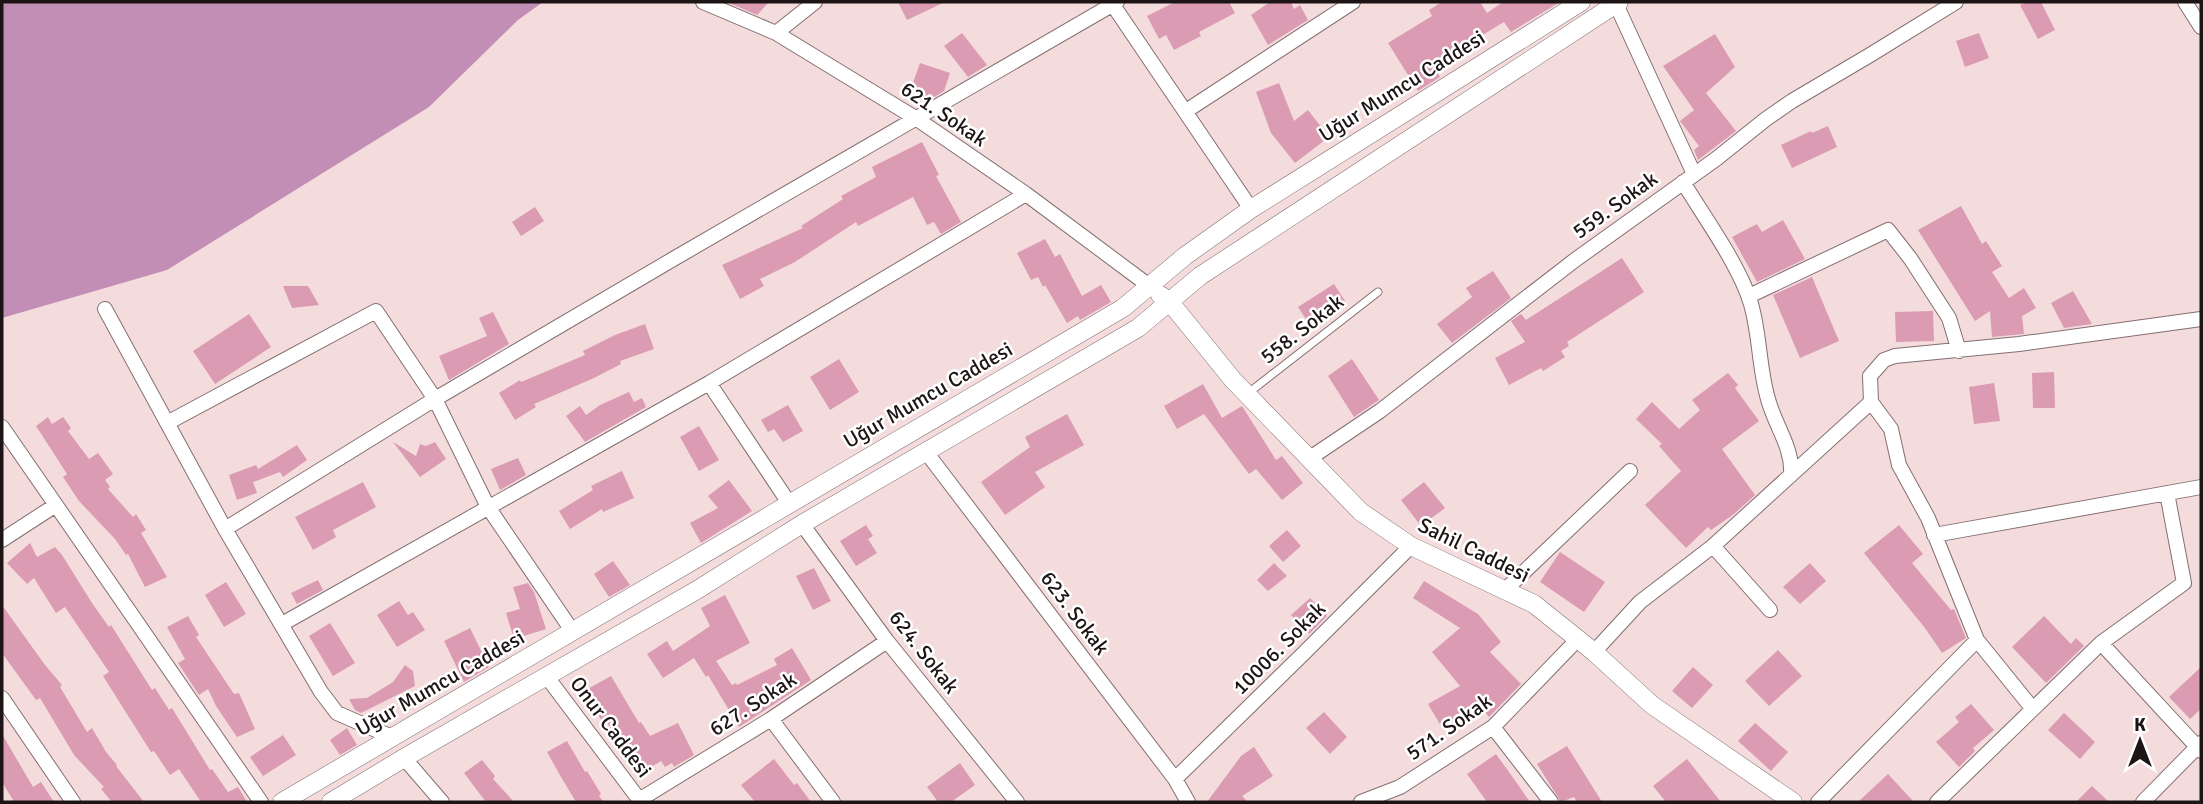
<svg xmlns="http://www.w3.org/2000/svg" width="2203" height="804" font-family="Signika,sans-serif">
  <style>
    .water { fill: #c38eb5 }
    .building { fill: #db9bb2 }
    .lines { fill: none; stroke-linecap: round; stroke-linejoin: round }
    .service-casing { stroke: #846e6f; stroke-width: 9 }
    .minor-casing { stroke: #846e6f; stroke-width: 16 }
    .tertiary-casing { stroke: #846e6f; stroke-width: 19 }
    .service { stroke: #fff; stroke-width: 7 }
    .minor { stroke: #fff; stroke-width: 14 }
    .tertiary { stroke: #fff; stroke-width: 18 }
    .labels { text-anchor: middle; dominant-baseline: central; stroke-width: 5; stroke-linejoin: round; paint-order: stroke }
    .street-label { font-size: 21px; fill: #1d1415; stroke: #fff }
  </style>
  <rect width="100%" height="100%" fill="#f4dcdd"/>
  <!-- water -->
  <path class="water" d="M2 2H543L518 20 429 107 167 270 2 318Z"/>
  <!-- building -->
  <path class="building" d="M727 2H769L757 15Z
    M898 2H945L907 20Z
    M1175 2H1229L1235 13 1199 32 1201 36 1174 50 1166 35 1159 39 1147 16Z
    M1270 2H1291L1294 9 1300 5 1308 20 1268 45 1251 15Z
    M1442 2H1480L1487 13 1503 2H1560L1511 32 1504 22 1433 65 1440 77 1418 91 1388 43 1432 16 1429 10Z
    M2028 2H2041L2055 30 2038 39 2020 5Z
    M962 33 987 65 968 77 944 46Z
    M1979 33 1989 58 1965 67 1956 41Z
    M1715 34 1735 67 1706 93 1736 131 1698 160 1694 150 1699 146 1680 121 1694 110 1663 66Z
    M920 63 950 73 944 91 931 99 910 91Z
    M1279 83 1294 121 1308 110 1329 137 1295 163 1271 133 1256 92Z
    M1828 126 1837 147 1792 168 1781 145 1811 131 1812 133Z
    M922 142 939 175 936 176 961 222 941 234 934 222 927 225 913 197 858 226 856 222 795 262 760 279 764 286 740 299 722 265 803 228 801 226 843 199 841 196 876 177 872 167Z
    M1961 206 1982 244 1986 241 2002 266 1992 272 2009 298 2024 288 2036 308 2022 316 2024 334 1992 337 1990 311 1975 321 1918 230Z
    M535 207 544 221 521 236 512 222Z
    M1783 220 1805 259 1757 282 1732 237 1757 224 1762 232Z
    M1045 239 1055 257 1060 254 1082 296 1101 285 1111 302 1080 320 1078 316 1067 323 1045 285 1043 287 1038 277 1031 280 1017 253Z
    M1622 258 1644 292 1567 342 1569 346 1561 351 1565 357 1543 371 1541 368 1509 385 1495 358 1525 342 1511 321 1521 314 1526 320Z
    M1493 271 1511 298 1452 343 1437 324 1472 297 1466 288Z
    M1812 277 1839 341 1800 358 1773 295Z
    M1334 284 1347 304 1311 327 1298 307Z
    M283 286H308L319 305 292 308Z
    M2073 291 2092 324 2064 328 2051 303Z
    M1933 311 1934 341 1896 342 1895 312Z
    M493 312 509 344 449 380 439 356 487 336 479 318Z
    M249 314 271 347 215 384 193 351Z
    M645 324 654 349 620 361 621 364 594 378 534 404 536 407 515 420 499 393 520 380 521 382 585 355 583 351 615 335Z
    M839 359 859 392 830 410 810 377Z
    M1352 359 1379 400 1354 417 1328 376Z
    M2054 372 2055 408H2033L2032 373Z
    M1728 373 1738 385 1735 388 1759 421 1722 449 1755 495 1734 514 1711 530 1708 527 1686 548 1645 505 1681 471 1659 446 1662 444 1636 419 1652 402 1679 429 1700 410 1692 400Z
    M1994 383 2000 421 1974 424 1969 387Z
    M1203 384 1222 418 1242 406 1276 460 1282 456 1303 483 1282 500 1256 469 1249 474 1204 414 1177 429 1164 406Z
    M629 392 634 402 642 398 646 407 585 442 566 416 580 406 586 415 600 405Z
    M788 405 803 431 783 442 774 429 768 432 761 420Z
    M1067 414 1084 445 1035 472 1045 487 1005 515 981 482 1030 447 1025 437Z
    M48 417 52 424 63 417 71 428 68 431 89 459 98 453 113 474 105 480 110 487 108 489 133 517 136 514 146 530 141 533 167 577 145 587 128 554 126 555 115 539 79 501 63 477 67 474 36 426Z
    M699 426 719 460 699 471 680 437Z
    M393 442 416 456 420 444 426 446 435 442 446 459 420 477Z
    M297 445 307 460 283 477 280 472 253 482 257 493 237 500 229 475 256 465 258 469Z
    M518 458 526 475 500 490 491 469Z
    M622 471 634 498 603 512 602 509 570 529 559 511 593 490 591 486Z
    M729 480 752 511 701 543 690 523 718 508 708 496Z
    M363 482 376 507 333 530 336 537 313 550 295 517Z
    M1424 482 1445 508 1421 526 1401 500Z
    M866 525 873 536 868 539 877 553 856 566 840 541Z
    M1899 525 1923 554 1912 563 1951 610 1954 609 1966 638 1942 653 1925 628 1864 553Z
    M1287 530 1301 546 1283 562 1269 546Z
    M30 543 37 557 55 547 62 555 92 603 109 627 111 625 152 690 155 688 169 710 172 708 210 770 212 769 228 792 238 787 247 802H201L179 769 170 775 154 751 151 752 103 676 109 672 65 607 56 613 34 578 27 584 7 563Z
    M1560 552 1605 582 1584 612 1540 582Z
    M613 561 630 585 609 597 594 574Z
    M1274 563 1287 576 1268 591 1257 580Z
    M1810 563 1826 581 1800 604 1783 587Z
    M814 568 831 601 813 610 796 576Z
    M318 580 323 590 297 604 291 593Z
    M1424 581 1478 614 1501 642 1490 652 1521 684 1489 717 1484 711 1452 730 1448 722 1441 726 1428 704 1460 686 1432 652 1460 628 1413 598Z
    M226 582 246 614 224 627 205 595Z
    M528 583 534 592 546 629 514 639 506 613 520 609 513 587Z
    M725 595 750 643 716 661 732 685 736 683 737 685 777 665 774 659 792 648 811 680 739 727 708 675 706 677 694 658 663 678 647 654 667 641 673 651 710 626 701 608Z
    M1310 598 1327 616 1309 634 1291 615Z
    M399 601 408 615 413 612 425 630 397 647 377 615Z
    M2 605 45 665 62 685 60 687 87 732 92 728 106 752 117 765 116 766 144 802H112L101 789 104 787 74 755 40 698 36 700 2 653Z
    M188 616 199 635 196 637 234 694 239 693 255 729 237 737 216 706 208 689 199 695 178 663 185 659 167 627Z
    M2044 616 2071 644 2076 638 2084 646 2046 683 2012 647Z
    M330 623 355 663 333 676 309 636Z
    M470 628 489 667 464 682 444 641Z
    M1778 650 1802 676 1769 706 1745 681Z
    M405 665 413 671 415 686 361 713 355 710 349 699 367 698 393 682Z
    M1693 667 1713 685 1692 708 1672 691Z
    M2201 667V709L2190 719 2169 697Z
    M611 676 639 723 641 722 650 736 678 723 694 755 674 767 672 763 665 767 661 761 640 774 606 721 603 723 584 691Z
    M1971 704 1994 730 1973 748 1975 751 1959 767 1936 742 1959 722 1955 717Z
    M1324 712 1347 737 1330 754 1306 728Z
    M2064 713 2095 742 2080 759 2048 730Z
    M1755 723 1788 752 1771 771 1738 741Z
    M347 728 357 745 340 755 330 740Z
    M2 734 33 787 41 782 54 802H9L13 800 2 782Z
    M283 735 296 755 263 776 250 757Z
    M567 741 585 772 587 771 601 794 599 796 604 802H576L561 777 547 752Z
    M1567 746 1602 802H1577L1574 797 1561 802 1537 764Z
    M1254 747 1273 776 1242 796 1248 802H1207L1241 756Z
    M1496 754 1514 779 1530 802H1487L1467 774Z
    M774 759 794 785 797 783 811 802H755L741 785Z
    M1687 759 1721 802H1666L1653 786Z
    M482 760 495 776 493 779 514 802H486L464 773Z
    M960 763 975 785 951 802H938L927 787Z
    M1888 774 1914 802H1858Z
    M2092 786 2109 802H2076Z"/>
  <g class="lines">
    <defs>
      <path id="service" d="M1247 394 1378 292"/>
      <path id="minor" d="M703 2 776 33 917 119 1026 194 1148 285
        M2185 2 2201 27
        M1616 4 1694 174
        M1113 5 1251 209
        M776 33 815 2
        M1186 111 1353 2
        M1683 182C1704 217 1740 266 1751 304 1760 335 1759 369 1768 399 1775 426 1793 447 1791 475
        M1749 296 1888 230 1910 258 1949 318 1959 351
        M105 309 225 529 321 692 337 713 392 737
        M709 383 789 503
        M167 423 376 311 435 399 488 507 573 632
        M2 427 261 802
        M926 452 1175 779 1188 802
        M1310 458 1380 411 1575 260 1716 159 1766 119 1792 101 1870 55 1956 2
        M802 524 887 641 1017 802
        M225 529 435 399 675 258 1117 2
        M1934 535 2201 487
        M2 540 56 505
        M1713 546 1770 610
        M1505 590 1630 471
        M282 624 709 383 1026 194
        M2101 643 2201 751
        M1594 652 1640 602 1713 546 1871 402
        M547 677 641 802
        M2 698 73 802
        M2032 708 1977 640 1928 518 1899 465 1891 429 1871 402 1870 376 1884 360 1895 356 2019 344 2201 319
        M771 719 833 802
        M1493 727 1551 802
        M404 758 442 802
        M1175 779 1303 654 1411 546
        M639 800 771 719 887 641
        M1361 802 1400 787 1493 727 1578 639
        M1818 802 1977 640
        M1937 802 2101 643 2184 583 2167 493
        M2143 802 2201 743"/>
      <path id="tertiary" d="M1160 295 1169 301 1233 380 1361 512 1411 546 1534 604 1594 652 1652 705 1793 802
        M282 802 1123 308 1185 256 1251 209 1581 2
        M331 802 404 758 697 590 802 524 1138 328 1200 276 1619 2"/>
    </defs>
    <!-- service casing -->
    <use href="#service" class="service-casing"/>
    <!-- minor casing -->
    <use href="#minor" class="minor-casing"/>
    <!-- tertiary casing -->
    <use href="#tertiary" class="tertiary-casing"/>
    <!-- service -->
    <use href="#service" class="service"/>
    <!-- minor -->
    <use href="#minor" class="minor"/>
    <!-- tertiary -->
    <use href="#tertiary" class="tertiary"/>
  </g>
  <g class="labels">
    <!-- street labels -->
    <g class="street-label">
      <text transform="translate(1402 86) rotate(-32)">Uğur Mumcu Caddesi</text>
      <text transform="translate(944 114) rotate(34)">621. Sokak</text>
      <text transform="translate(1615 205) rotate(-36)">559. Sokak</text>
      <text transform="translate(1302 329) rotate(-38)">558. Sokak</text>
      <text transform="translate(928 395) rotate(-30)">Uğur Mumcu Caddesi</text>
      <text transform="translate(1474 550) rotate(26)">Sahil Caddesi</text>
      <text transform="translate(1075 613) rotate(53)">623. Sokak</text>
      <text transform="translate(1279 648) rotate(-45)">10006. Sokak</text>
      <text transform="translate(924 652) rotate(52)">624. Sokak</text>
      <text transform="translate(440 683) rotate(-30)">Uğur Mumcu Caddesi</text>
      <text transform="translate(753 704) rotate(-33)">627. Sokak</text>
      <text transform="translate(611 727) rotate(53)">Onur Caddesi</text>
      <text transform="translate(1449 727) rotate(-35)">571. Sokak</text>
    </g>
  </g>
  <!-- border -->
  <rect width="2203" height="804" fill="none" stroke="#1d1415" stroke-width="7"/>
  <!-- north arrow -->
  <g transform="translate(2140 741)" stroke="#ffffff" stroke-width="5" paint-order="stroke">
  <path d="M0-5L12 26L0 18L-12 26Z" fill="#1d1415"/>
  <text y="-10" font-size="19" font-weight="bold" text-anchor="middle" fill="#1d1415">K</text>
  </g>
</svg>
